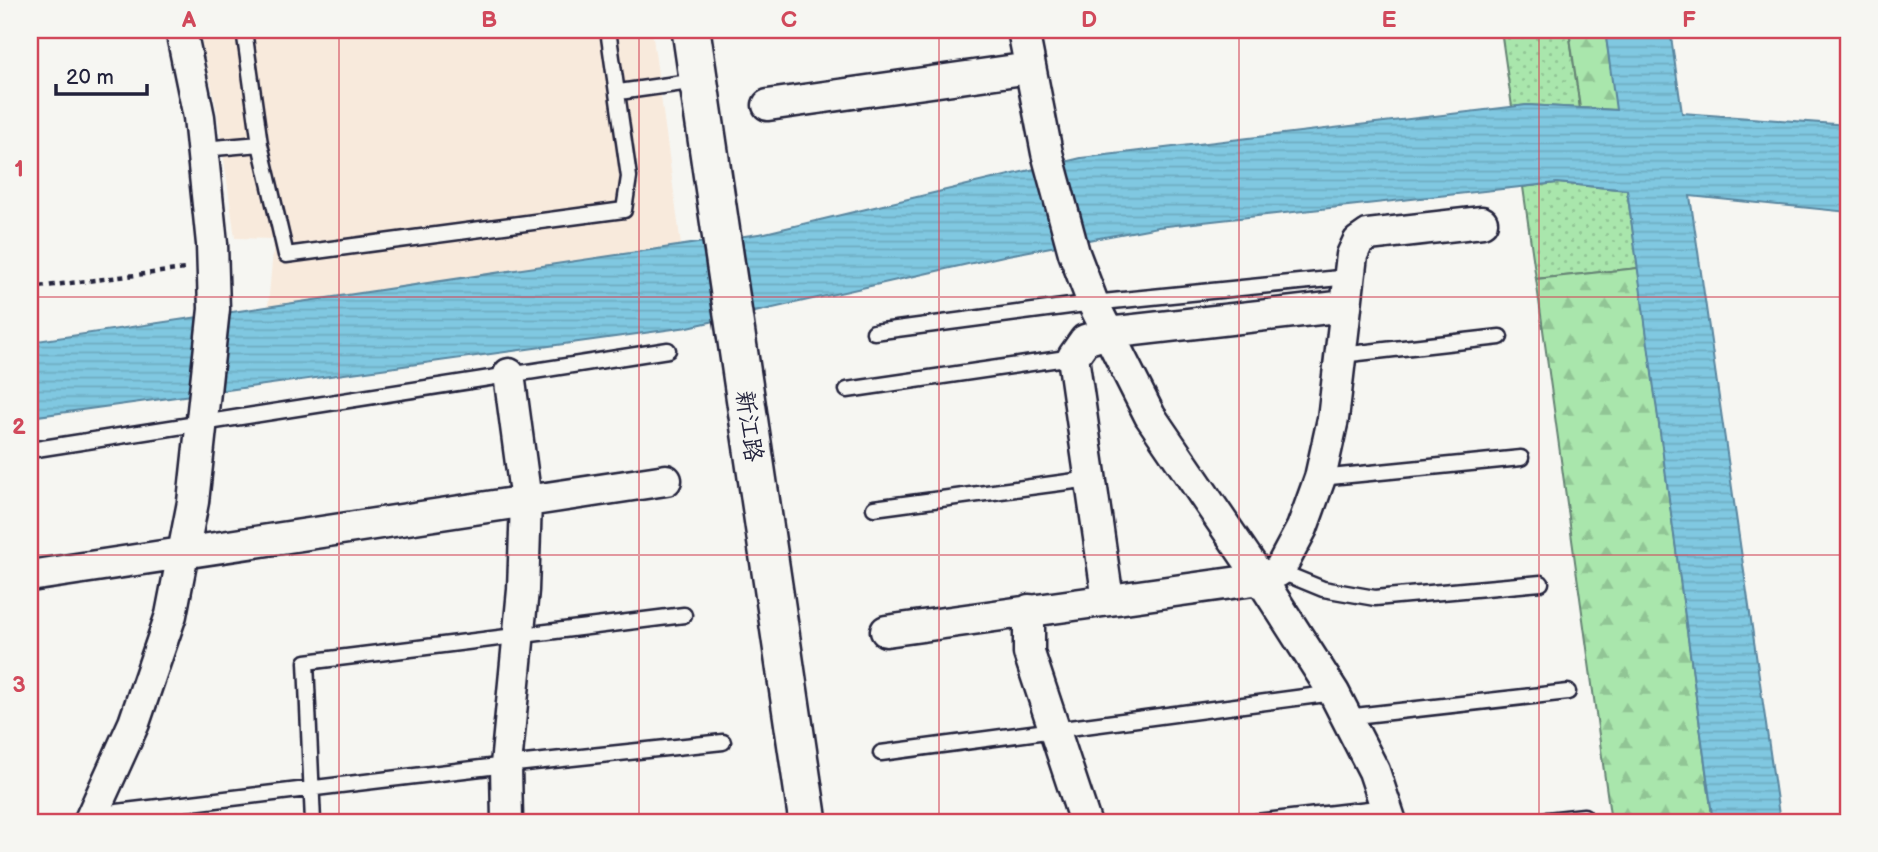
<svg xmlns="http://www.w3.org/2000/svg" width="1878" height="852" font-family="'Balsamiq Sans','LXGW WenKai TC',sans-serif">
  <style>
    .built { fill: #f8eadc }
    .grass { fill: url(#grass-dots); stroke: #668474; stroke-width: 2 }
    .forest { fill: url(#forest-firs); stroke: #668474; stroke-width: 2 }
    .water { fill: url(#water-rules); stroke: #5a869f; stroke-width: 2 }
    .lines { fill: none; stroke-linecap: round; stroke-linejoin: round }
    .service-casing { stroke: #22223b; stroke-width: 19 }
    .minor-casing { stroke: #22223b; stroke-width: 35 }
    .tertiary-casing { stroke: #22223b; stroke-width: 42 }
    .path { stroke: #22223b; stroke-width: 4.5; stroke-dasharray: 5 5; stroke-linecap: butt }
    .service { stroke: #f6f6f2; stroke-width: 14 }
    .minor { stroke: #f6f6f2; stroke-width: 30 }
    .tertiary { stroke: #f6f6f2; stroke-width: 37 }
    .grid { fill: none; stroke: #d1495b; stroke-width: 2; stroke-opacity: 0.55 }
    .labels { text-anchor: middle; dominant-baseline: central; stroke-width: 5; stroke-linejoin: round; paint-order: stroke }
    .street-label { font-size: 24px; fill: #22223b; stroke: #f6f6f2 }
    .neatline { fill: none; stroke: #d1495b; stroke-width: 2.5 }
    .grid-label { font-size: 23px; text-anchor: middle; font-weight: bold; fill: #d1495b }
  </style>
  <defs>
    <pattern id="grass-dots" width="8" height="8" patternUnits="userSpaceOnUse" patternTransform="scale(1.75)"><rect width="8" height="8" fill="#a9e6ac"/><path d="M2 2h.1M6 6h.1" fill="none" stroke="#91c595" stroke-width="1.8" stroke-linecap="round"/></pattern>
    <pattern id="forest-firs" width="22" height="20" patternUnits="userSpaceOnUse" patternTransform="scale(1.75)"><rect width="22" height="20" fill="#a9e6ac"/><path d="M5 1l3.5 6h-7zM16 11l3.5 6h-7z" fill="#91c595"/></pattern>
    <pattern id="water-rules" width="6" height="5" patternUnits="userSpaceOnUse" patternTransform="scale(1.75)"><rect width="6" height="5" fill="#80c8e1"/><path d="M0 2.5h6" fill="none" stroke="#6eacc2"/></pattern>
  </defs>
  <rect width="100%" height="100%" fill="#f6f6f2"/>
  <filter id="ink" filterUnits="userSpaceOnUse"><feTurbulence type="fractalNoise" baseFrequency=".0143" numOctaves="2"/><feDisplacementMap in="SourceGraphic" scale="14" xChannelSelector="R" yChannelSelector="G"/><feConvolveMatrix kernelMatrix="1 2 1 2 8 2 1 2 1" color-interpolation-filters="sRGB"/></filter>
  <g filter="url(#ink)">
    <!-- built -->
    <path class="built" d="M199 30H652L681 245 268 307 274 239 235 238 217 110Z"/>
    <!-- grass -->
    <path class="grass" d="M1501 30H1569L1580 108 1527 105 1512 107Z
      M1557 183 1627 190 1638 268 1536 279 1523 187Z"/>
    <!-- forest -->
    <path class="forest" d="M1569 30H1605L1617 110 1580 108Z
      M1638 268 1713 822H1611L1536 279Z"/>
    <!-- water -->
    <path class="water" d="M1605 30H1670L1682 113 1848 125V212L1690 196 1780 822H1713L1627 190 1557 183 1158 227 1008 255 688 327 30 417V342L765 233 1081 158 1527 105 1616 110Z"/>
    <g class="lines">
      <defs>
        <path id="service" d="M244 30 260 144 286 255 624 210 629 177 608 30
          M619 92 697 81
          M203 149 260 144
          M874 332 1093 303 1349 277
          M1341 355 1500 337
          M847 390 1073 357
          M30 450 668 350
          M1320 478 1521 458
          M874 508 1090 479
          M1279 571 1323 589 1375 598 1541 583
          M1346 717 1568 692
          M881 753 1334 693
          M92 815 506 765 723 742
          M313 822 306 662 684 615
          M1256 822 1386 807
          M1529 822 1584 816"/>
        <path id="minor" d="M1023 30 1047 153 1074 253 1093 303 1150 416 1261 579 1334 693 1374 771 1391 822
          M768 105 1030 68
          M30 576 666 480
          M1108 600 1073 357 1085 340 1108 333 1346 306
          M1029 610V653L1085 822
          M886 631 1261 579 1279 571 1302 528 1320 478 1333 419 1352 255 1358 242 1368 235 1482 222
          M89 822 134 723 171 615 193 502 214 309 212 244 199 117 181 30
          M507 822 506 765 523 590 526 501 509 374"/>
        <path id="tertiary" d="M691 30 808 822"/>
      </defs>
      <!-- service casing -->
      <use href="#service" class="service-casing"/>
      <!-- minor casing -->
      <use href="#minor" class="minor-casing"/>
      <!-- tertiary casing -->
      <use href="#tertiary" class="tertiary-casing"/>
      <!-- path -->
      <path class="path" d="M30 288 185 269"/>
      <!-- service -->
      <use href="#service" class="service"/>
      <!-- minor -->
      <use href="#minor" class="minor"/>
      <!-- tertiary -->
      <use href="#tertiary" class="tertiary"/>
    </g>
  </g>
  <!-- grid -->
  <path class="grid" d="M339 30V822M639 30V822M939 30V822M1239 30V822M1539 30V822M30 297H1848M30 555H1848"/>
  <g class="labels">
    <!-- street labels -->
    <g class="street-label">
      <text transform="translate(749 426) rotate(82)">新江路</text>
    </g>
  </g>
  <!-- margin -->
  <rect width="1878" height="852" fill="none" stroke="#f6f6f2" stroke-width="77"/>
  <!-- scale -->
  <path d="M56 84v10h91v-10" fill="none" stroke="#22223b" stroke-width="3.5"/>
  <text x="66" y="84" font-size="21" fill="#22223b" stroke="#f6f6f2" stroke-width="5" paint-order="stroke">20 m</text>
  <rect x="38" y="38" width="1802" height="776" class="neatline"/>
  <g class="grid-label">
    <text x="189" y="27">A</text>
    <text x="489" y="27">B</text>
    <text x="789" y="27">C</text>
    <text x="1089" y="27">D</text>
    <text x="1389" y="27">E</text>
    <text x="1689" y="27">F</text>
    <text x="19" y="176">1</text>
    <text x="19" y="434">2</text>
    <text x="19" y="692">3</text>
  </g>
</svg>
